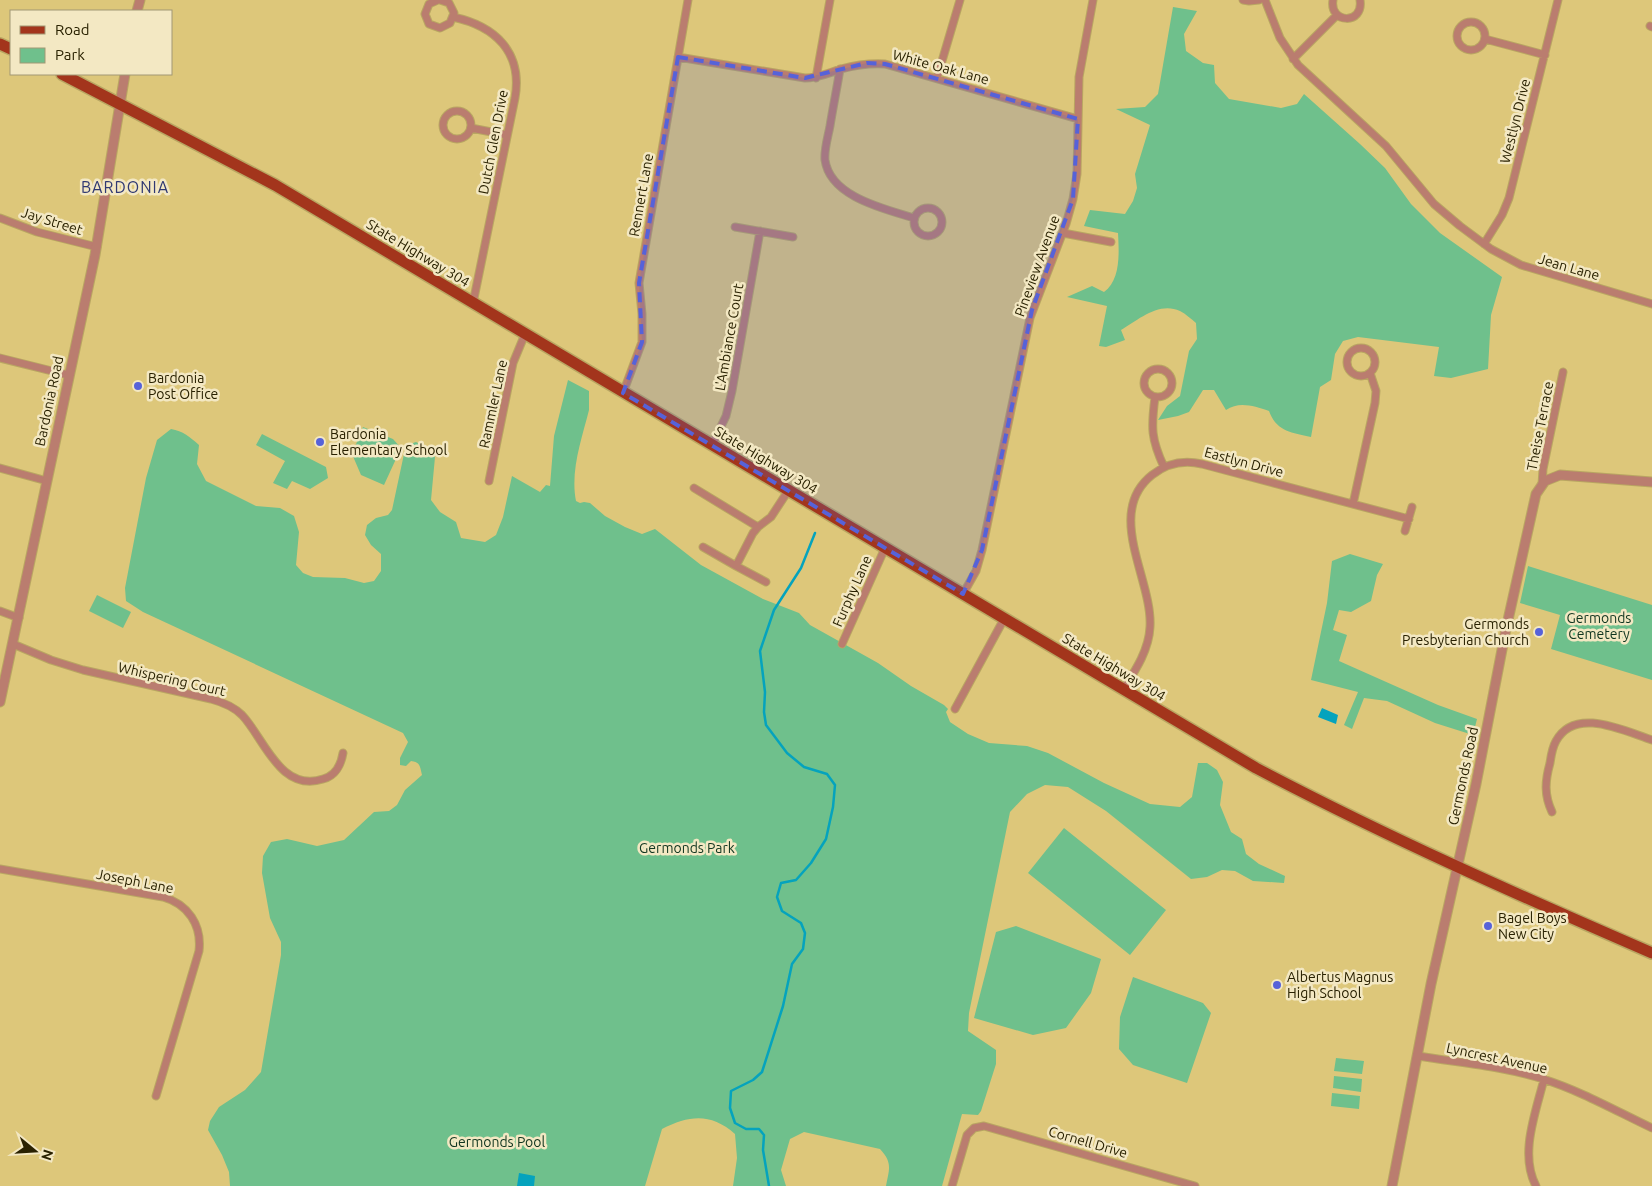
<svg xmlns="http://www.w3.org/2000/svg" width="1652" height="1186" font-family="Ubuntu,sans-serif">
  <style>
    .green { fill: #6fc08c }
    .water { fill: #05a3bd }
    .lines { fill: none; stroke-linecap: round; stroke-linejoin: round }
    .stream { stroke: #05a3bd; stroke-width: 2.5 }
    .minor-casing { stroke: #b9a662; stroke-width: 9 }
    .tertiary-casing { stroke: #b9a662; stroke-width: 11 }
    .primary-casing { stroke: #b9a662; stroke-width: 14 }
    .minor { stroke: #ba7d6f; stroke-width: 7 }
    .tertiary { stroke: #ba7d6f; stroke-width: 9 }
    .primary { stroke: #a3351c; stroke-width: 11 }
    .marked { fill: #5662d9; fill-opacity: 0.2; stroke: #5662d9; stroke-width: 4; stroke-dasharray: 10 6; stroke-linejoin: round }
    .poi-dot { fill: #5662d9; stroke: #f3e8c3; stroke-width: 2 }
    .labels { text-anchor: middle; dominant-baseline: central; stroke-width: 5; stroke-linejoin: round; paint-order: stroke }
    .street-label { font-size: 14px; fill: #292101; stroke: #f3e8c3 }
    .poi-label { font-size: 14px; fill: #292101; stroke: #f3e8c3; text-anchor: start }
    .park-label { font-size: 14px; fill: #10351f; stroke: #f3e8c3 }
    .quarter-label { font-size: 16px; letter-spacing: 1px; fill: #2f3872; stroke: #f3e8c3 }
  </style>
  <rect width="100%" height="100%" fill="#ddc77a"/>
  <!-- green -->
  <path class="green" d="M1173 7 1197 11 1184 34 1186 51 1203 63 1214 65 1215 83 1229 99 1281 108 1297 104 1304 94 1360 144 1385 168 1411 204 1440 233 1502 277 1491 315 1488 369 1451 378 1434 376 1439 347 1358 337 1343 341 1335 354 1331 380 1320 387 1311 437C1291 432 1277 432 1269 411 1254 406 1239 401 1226 410L1214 390H1203L1189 412 1178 416 1158 420 1167 406 1180 396 1189 351 1197 339 1196 323C1191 319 1186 314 1180 311 1159 301 1138 320 1121 330L1125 340 1106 347 1099 346 1107 306 1067 297 1092 286 1104 292C1121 280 1119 252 1118 233L1084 226 1090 210 1125 214 1133 201 1137 188 1135 174 1150 125 1116 109 1145 107 1158 94Z
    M568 380 589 391V410C582 438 570 471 576 501L580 503 584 502 590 503 605 516 625 527 642 534 655 529 701 565 763 599 799 613 810 625 878 663 911 686 944 705 948 709 946 712 950 722 968 734 989 743 1027 746 1048 753 1104 783 1150 804 1180 807 1192 797 1198 763H1207L1217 770 1223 782 1220 805 1231 832 1242 839 1246 854 1259 864 1285 876 1284 883 1253 881 1235 871 1222 870 1207 877 1191 879 1106 811 1068 787 1045 785 1027 794 1010 812 969 1013 968 1031 996 1050V1064L981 1111 978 1115 962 1114 942 1186H886C889 1169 893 1163 880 1149L804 1132 790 1139 781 1170 786 1186H733L737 1158 735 1134C711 1113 690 1115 662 1129L645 1186H230L229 1172 222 1155 208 1130 210 1121 219 1107 245 1090 261 1072 281 955V942L270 918 262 873 263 856 271 842 287 839 317 846 344 840 374 812 389 811 397 805 405 790 422 775C420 766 420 762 411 761L406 766 400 765V758L408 742 403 733 143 612 126 601 125 588 146 478 157 440 171 429C183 431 190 437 199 445L197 464 206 481 256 506 280 508 294 516 299 532 296 565 303 573 313 577 345 578 364 583 374 581 381 571V554L371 545 365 535 367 525 376 518 388 515 392 510 404 454 407 445 416 442 429 449 435 457 431 500 440 512 456 522 461 538 485 542 496 535 503 517 512 476 540 492 546 485 550 486 554 436Z
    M363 427 393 439 401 448 384 485 361 475 352 454Z
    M262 434 326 467 328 478 310 489 292 481 287 489 273 483 285 461 256 445Z
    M1350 554 1383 564 1377 575 1371 601 1351 612 1339 610 1333 630 1347 635 1339 661 1438 705 1477 719 1473 735 1435 723 1387 701 1364 698 1352 729 1344 725 1358 692 1311 680 1327 603 1332 561Z
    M1528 566 1652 605V680L1551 649 1560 615 1520 603Z
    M97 595 131 612 123 628 89 611Z
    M1064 828 1166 910 1130 955 1028 873Z
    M1016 926 1101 959 1091 993 1066 1028 1033 1035 974 1018 996 932Z
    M1133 977 1203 1003 1211 1013 1187 1083 1133 1065 1119 1049 1120 1017Z
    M1336 1058 1364 1061 1362 1074 1334 1071Z
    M1334 1076 1362 1079 1361 1092 1333 1088Z
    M1332 1093 1360 1096 1359 1109 1331 1106Z"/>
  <!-- water -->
  <path class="water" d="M1322 708 1338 715 1336 724 1318 717Z
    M519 1173 535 1176 534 1186H517Z"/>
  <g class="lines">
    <!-- stream -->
    <path class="stream" d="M769 1186 763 1150 764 1135 759 1129H746L735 1123 730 1108 731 1091 753 1080 762 1072 783 1006 792 964 803 949 805 933 801 923 782 911 777 897 781 883 796 880 811 863 826 839 833 807 835 785 827 774 804 767 787 753 766 725 764 712 765 692 760 651 774 610 801 568 815 533"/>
    <defs>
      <path id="minor" d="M438 0 429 4 425 14 429 24 440 28 450 23 454 13 449 3 440 0
        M1243 0 1249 1 1259 0
        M1265 0 1280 38 1298 65 1386 146 1434 204 1460 226 1491 249 1521 265 1652 304
        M1333 0C1329 24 1364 25 1360 0
        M453 17C495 26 523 52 515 98L473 303
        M1457 36a14 14 0 1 1 28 0a14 14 0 1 1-28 0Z
        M1650 26 1652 27
        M1485 39 1545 55
        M678 57 805 78C818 78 828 73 841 69 856 65 870 63 885 64L1078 119
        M1293 59 1337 15
        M840 69C837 88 833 107 830 126 828 137 824 149 825 160 830 197 885 209 914 218
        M816 78 830 0
        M937 78 960 0
        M443 125a14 14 0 1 1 28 0a14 14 0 1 1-28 0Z
        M471 128 507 135
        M914 222a14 14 0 1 1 28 0a14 14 0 1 1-28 0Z
        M0 218 37 232 97 247
        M735 227 793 237
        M1063 233 1111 242
        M1484 244 1502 215 1509 198 1558 0
        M1347 362a14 14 0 1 1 28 0a14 14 0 1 1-28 0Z
        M0 358 68 375
        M1144 383a14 14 0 1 1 28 0a14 14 0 1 1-28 0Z
        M623 393 642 342V314L639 283 688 0
        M1155 397C1151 428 1151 439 1164 467
        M712 445 726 416 732 391 760 231
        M0 468 47 481
        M489 481 513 363 525 334
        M1542 485 1543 469 1563 372
        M694 488 758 527
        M1353 504 1375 403 1376 391 1370 373
        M1405 531 1412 507
        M703 547 736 566 753 533 758 527 771 517 788 491
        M736 566 766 582
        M963 594 976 571 982 550 1030 318 1066 224 1073 199 1077 174 1079 77 1093 0
        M0 611 19 618
        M13 644 51 660 83 670 211 699C222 702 233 706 242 715 264 738 280 793 323 779 335 776 341 765 343 753
        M842 644 885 548
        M1123 690C1135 671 1149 650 1150 627 1153 580 1104 513 1152 475 1167 463 1184 460 1202 464L1409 519
        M955 709 1004 619
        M1552 812C1544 795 1545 781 1550 763 1551 756 1552 748 1556 741 1575 706 1624 731 1652 740
        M0 869 163 897C188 904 202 925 199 951L156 1096
        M1418 1056C1460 1063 1503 1066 1543 1079 1581 1091 1616 1111 1652 1128
        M952 1186 967 1135 974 1128 984 1126 1195 1186
        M1536 1186C1519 1154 1536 1112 1544 1079"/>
      <path id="tertiary" d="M137 11 140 0
        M0 702 95 255 125 74
        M1392 1186 1431 984 1476 784 1506 629 1536 494 1545 481 1560 475 1652 482"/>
      <path id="primary" d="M0 44 11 49
        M62 74 275 185 1256 768C1385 836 1518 895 1652 953"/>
    </defs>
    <!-- minor casing -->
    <use href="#minor" class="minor-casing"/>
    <!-- tertiary casing -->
    <use href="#tertiary" class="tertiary-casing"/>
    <!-- primary casing -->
    <use href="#primary" class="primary-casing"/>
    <!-- minor -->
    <use href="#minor" class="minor"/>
    <!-- tertiary -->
    <use href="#tertiary" class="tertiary"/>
    <!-- primary -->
    <use href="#primary" class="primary"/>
  </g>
  <!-- marked area -->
  <path class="marked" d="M678 57 805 78 867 63 885 64 1078 119 1073 199 1032 310 982 550 963 594 623 393 642 342 639 283Z"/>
  <!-- markers -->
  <g class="poi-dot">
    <circle cx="138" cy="386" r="5"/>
    <circle cx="320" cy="442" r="5"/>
    <circle cx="1539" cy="632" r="5"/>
    <circle cx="1488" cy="926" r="5"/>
    <circle cx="1277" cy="985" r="5"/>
  </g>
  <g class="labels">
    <!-- street labels -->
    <g class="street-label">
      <text transform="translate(941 67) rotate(15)">White Oak Lane</text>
      <text transform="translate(1515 121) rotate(-76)">Westlyn Drive</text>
      <text transform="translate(493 142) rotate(-79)">Dutch Glen Drive</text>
      <text transform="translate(641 195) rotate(-80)">Rennert Lane</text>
      <text transform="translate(52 221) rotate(17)">Jay Street</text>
      <text transform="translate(418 253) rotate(31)">State Highway 304</text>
      <text transform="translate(1037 266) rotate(-70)">Pineview Avenue</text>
      <text transform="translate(1569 267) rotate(16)">Jean Lane</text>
      <text transform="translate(729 337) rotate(-80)">L'Ambiance Court</text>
      <text transform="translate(49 401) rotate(-78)">Bardonia Road</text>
      <text transform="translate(493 404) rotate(-78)">Rammler Lane</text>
      <text transform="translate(1540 426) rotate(-79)">Theise Terrace</text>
      <text transform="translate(766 460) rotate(31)">State Highway 304</text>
      <text transform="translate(1244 462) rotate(15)">Eastlyn Drive</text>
      <text transform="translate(852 591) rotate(-66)">Furphy Lane</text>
      <text transform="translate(1114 667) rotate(31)">State Highway 304</text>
      <text transform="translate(172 679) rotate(13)">Whispering Court</text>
      <text transform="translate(1463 776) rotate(-78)">Germonds Road</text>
      <text transform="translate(135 881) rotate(11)">Joseph Lane</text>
      <text transform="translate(1497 1058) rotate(12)">Lyncrest Avenue</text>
      <text transform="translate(1088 1142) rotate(16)">Cornell Drive</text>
    </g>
    <!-- poi labels -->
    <g class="poi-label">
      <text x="148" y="378">Bardonia<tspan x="148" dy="16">Post Office</tspan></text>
      <text x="330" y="434">Bardonia<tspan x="330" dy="16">Elementary School</tspan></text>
      <text x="1529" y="624" text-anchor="end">Germonds<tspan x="1529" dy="16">Presbyterian Church</tspan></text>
      <text x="1498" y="918">Bagel Boys<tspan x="1498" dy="16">New City</tspan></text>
      <text x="1287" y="977">Albertus Magnus<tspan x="1287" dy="16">High School</tspan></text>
    </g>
    <!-- park labels -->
    <g class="park-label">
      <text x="1599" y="618">Germonds<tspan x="1599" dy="16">Cemetery</tspan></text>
      <text x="687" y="848">Germonds Park</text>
      <text x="497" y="1142">Germonds Pool</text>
    </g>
    <!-- quarter labels -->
    <g class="quarter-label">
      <text x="125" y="187">BARDONIA</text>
    </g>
  </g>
  <!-- legend -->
  <rect x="10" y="10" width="162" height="65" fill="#f3e8c3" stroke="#a29875"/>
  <rect x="20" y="26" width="25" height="8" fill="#a3351c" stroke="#a29875"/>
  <text x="55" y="35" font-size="15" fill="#292101">Road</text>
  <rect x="20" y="48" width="25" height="15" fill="#6fc08c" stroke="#a29875"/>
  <text x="55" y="60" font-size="15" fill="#292101">Park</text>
  <!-- north arrow -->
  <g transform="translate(35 1151) rotate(108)" stroke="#f3e8c3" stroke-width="4" paint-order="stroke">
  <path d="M0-4L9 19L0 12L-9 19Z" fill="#292101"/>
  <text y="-8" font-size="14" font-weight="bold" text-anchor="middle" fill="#292101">N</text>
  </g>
</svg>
